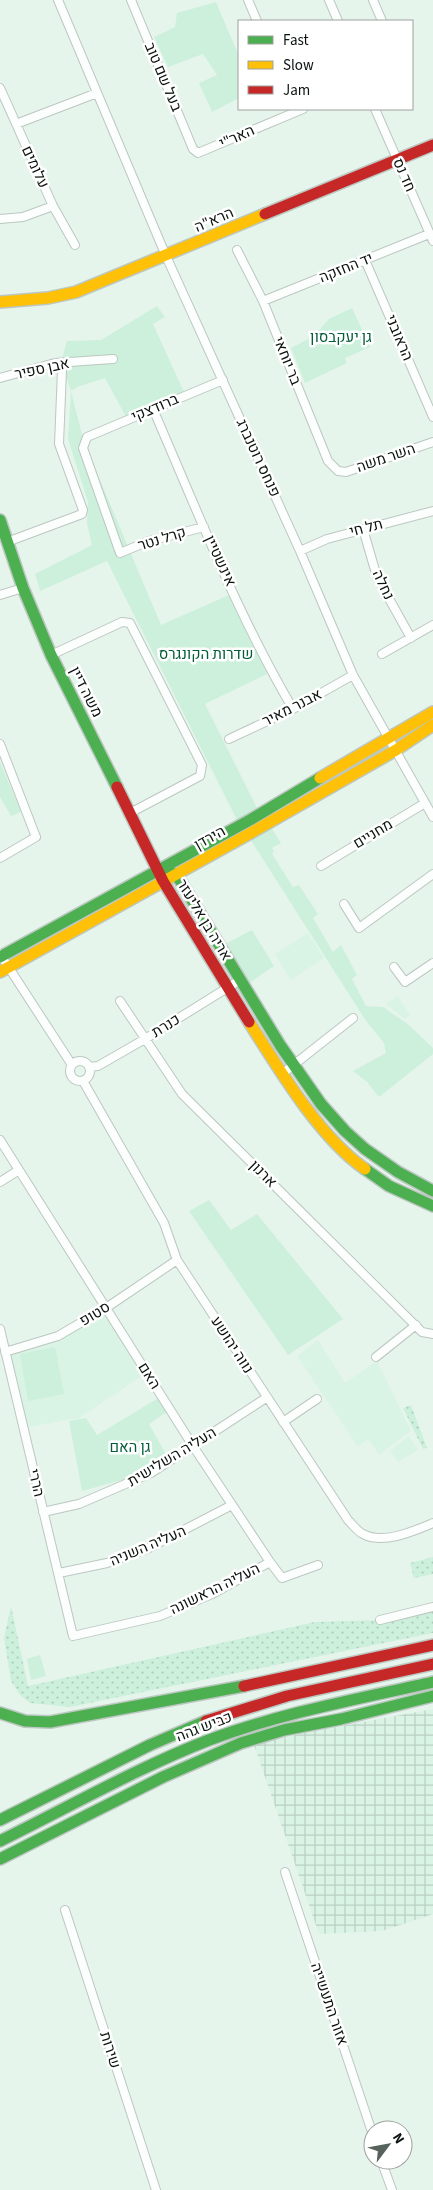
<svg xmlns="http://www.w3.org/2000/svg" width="433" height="2190" font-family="'Source Sans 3',Heebo,sans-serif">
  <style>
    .built { fill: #d9f3e4 }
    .industrial { fill: url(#industrial-grid) }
    .grass { fill: url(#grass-dots) }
    .park { fill: #ccf0db }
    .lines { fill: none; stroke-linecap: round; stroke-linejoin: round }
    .street-casing { stroke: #bcc7c1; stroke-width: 10 }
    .fast-casing { stroke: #bcc7c1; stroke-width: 14 }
    .slow-casing { stroke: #bcc7c1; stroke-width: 14 }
    .jam-casing { stroke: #bcc7c1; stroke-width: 14 }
    .street { stroke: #fbfefc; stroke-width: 8 }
    .fast { stroke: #4caf50; stroke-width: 11 }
    .slow { stroke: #ffc107; stroke-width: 11 }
    .jam { stroke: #c62828; stroke-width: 11 }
    .labels { text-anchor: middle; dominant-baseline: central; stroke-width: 5; stroke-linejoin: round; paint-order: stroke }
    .street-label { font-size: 15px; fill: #0a130e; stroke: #fff }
    .park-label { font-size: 15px; fill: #045c39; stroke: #fff }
  </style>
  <defs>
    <pattern id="industrial-grid" width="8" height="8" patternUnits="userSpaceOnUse" patternTransform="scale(1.25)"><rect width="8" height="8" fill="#d9f3e4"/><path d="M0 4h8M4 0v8" fill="none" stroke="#b9cfc2"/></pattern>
    <pattern id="grass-dots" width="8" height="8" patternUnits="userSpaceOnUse" patternTransform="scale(1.25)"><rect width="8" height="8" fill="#ccf0db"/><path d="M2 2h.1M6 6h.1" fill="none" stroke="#aecdbb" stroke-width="1.8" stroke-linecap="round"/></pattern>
  </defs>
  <rect width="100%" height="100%" fill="#e6f5ec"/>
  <!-- built -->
  <path class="built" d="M308 933 324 958 291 980 275 954Z
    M398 996 410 1015 405 1019 386 1004Z
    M105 1315 143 1375 79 1418 28 1427 10 1353 58 1339Z
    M318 1340 345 1383 377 1361 411 1431 379 1455 368 1439 358 1447 297 1356Z
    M409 1436 418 1450 398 1462 390 1451Z"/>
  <!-- industrial -->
  <path class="industrial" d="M433 1709V1914L382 1931 319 1934 254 1745 304 1733Z"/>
  <!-- grass -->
  <path class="grass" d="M411 1405 427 1448 423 1449 403 1408Z
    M433 1557V1574L414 1578 410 1563Z
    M11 1606 28 1686 315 1622 380 1620 433 1607V1633L70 1707 30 1703 20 1695 11 1681 4 1638Z"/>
  <!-- park -->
  <path class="park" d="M216 2 239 56V98L212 112 199 83 217 75 203 54 168 67 154 37 175 27 177 13Z
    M157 306 165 317 153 324 184 392 126 417 105 378 77 387 71 391 84 442 161 625 229 595 267 674 205 704 257 808 237 820 107 561 40 591 35 574 92 545 87 524 88 502 68 439 71 391 61 362 67 341 101 340Z
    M352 308 370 347 345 358 347 363 305 383 291 348 314 336 329 319Z
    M0 762 21 812 11 816 0 797Z
    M271 827 281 843 272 848 274 851 272 854 293 887 299 885 318 914 313 918 333 952 341 945 357 975 352 979 366 1006 383 1007 409 1025 433 1048V1054L379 1097 367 1082 353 1071 386 1053 384 1043 366 1021 250 839Z
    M252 930 274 966 248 984 225 944Z
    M209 1200 231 1230 257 1214 343 1319 288 1355 189 1211Z
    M55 1347 64 1394 28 1401 20 1354Z
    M160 1397 168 1411 149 1424 167 1456 129 1478 82 1491 69 1421 86 1418 97 1435Z
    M40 1655 46 1676 31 1680 27 1659Z"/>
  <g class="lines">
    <defs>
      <path id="street" d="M58 0 166 256 300 551 353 675 433 817
        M131 0 193 149 198 153 303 109
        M248 0 257 21
        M329 0 338 21
        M373 0 382 21
        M0 88 53 206 75 245
        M375 109 433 241
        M16 124 97 93
        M0 219 23 217 53 206
        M237 250 263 301 328 461 338 471 346 472 433 442
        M365 260 433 417
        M263 301 429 234
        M0 378 55 363 113 359
        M153 409C197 510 237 614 293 709
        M204 527 149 541 120 553 83 448 87 437 223 380
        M363 529 377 577 411 638
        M7 542 82 514 83 510 59 444 62 370 55 363
        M300 551 327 539 433 511
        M0 595 23 588
        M382 654 433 625
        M51 655 122 622 130 623 202 765 200 776 130 813
        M229 739 293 709 353 675
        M0 744 36 837 0 858
        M321 866 425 803
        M344 904 359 928 433 874
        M0 954 72 1065
        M394 967 405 982 433 963
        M120 1001 182 1094 422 1332 433 1334
        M70 1071a10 10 0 1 1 20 0a10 10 0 1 1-20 0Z
        M89 1067 98 1066 145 1039 240 980
        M282 1074 353 1018
        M83 1081 164 1223 177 1260 348 1520C352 1524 357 1531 363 1534 383 1545 414 1531 433 1523
        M0 1140 193 1446 270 1562 282 1578 318 1565
        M0 1182 19 1170
        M0 1329 73 1636 160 1616 212 1594 270 1562
        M5 1352 58 1336 106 1308 177 1260
        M376 1357 416 1325
        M283 1422 317 1399
        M43 1512 79 1504 151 1473 266 1398
        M59 1573 107 1563 149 1548 232 1505
        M380 1620 433 1607
        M285 1872 373 2135
        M65 1910 156 2190
        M381 2160 392 2190"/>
      <path id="fast" d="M0 520 23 588 51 655 117 787
        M168 873 176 874 280 1045 321 1104 345 1131 365 1149 398 1172 433 1191
        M0 957 250 820 320 778
        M365 1169 389 1186 433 1206
        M0 1713 25 1721 50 1722 244 1686
        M0 1820 150 1745 206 1721
        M0 1841C69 1807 137 1768 209 1740 281 1713 358 1699 433 1682
        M0 1859 163 1777 241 1743 284 1730 341 1719 433 1696"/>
      <path id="slow" d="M0 302 48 298 76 292 265 214
        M320 778 433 712
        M0 972 256 830 396 750 433 725
        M249 1022C278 1068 320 1138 365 1169"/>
      <path id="jam" d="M265 214 433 145
        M117 787 163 881 249 1022
        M244 1686 433 1645
        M206 1721 287 1696 433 1664"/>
    </defs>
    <!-- street casing -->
    <use href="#street" class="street-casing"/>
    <!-- fast casing -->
    <use href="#fast" class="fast-casing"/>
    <!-- slow casing -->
    <use href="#slow" class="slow-casing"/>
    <!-- jam casing -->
    <use href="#jam" class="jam-casing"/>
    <!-- street -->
    <use href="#street" class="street"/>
    <!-- fast -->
    <use href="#fast" class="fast"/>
    <!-- slow -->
    <use href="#slow" class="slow"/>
    <!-- jam -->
    <use href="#jam" class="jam"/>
  </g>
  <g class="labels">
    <!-- street labels -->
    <g class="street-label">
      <text transform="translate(163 77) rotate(67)">בעל שם טוב</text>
      <text transform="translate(237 137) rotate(-24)">האר"י</text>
      <text transform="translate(35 167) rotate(65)">עלומים</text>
      <text transform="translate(404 175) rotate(66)">חד נס</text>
      <text transform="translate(214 220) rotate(-23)">הרא"ה</text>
      <text transform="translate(346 268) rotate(-22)">יד החזקה</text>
      <text transform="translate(399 338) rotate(67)">הראובני</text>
      <text transform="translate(287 361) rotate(68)">בר יוחאי</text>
      <text transform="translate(42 369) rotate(-12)">אבן ספיר</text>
      <text transform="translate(155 408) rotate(-23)">ברודצקי</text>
      <text transform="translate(258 458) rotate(65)">פנחס רוטנברג</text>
      <text transform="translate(386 458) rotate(-19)">השר משה</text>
      <text transform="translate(366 528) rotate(-15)">תל חי</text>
      <text transform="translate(162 539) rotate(-17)">קרל נטר</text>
      <text transform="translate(220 561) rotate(65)">אינשטיין</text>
      <text transform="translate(383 585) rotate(65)">נחלה</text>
      <text transform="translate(86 692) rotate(63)">משה דיין</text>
      <text transform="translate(292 708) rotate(-27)">אבנר מאיר</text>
      <text transform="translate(373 834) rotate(-31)">מחניים</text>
      <text transform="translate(210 838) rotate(-29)">הירדן</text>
      <text transform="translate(204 920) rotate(59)">אריה בן אליעזר</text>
      <text transform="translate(166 1026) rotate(-32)">כנרת</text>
      <text transform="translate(263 1174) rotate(45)">ארנון</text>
      <text transform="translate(95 1314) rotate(-31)">סטופ</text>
      <text transform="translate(232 1345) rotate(57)">נווה יהושע</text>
      <text transform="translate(149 1376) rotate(58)">האם</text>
      <text transform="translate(172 1457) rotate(-31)">העליה השלישית</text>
      <text transform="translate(36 1483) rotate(77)">הררי</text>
      <text transform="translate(148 1546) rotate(-23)">העליה השניה</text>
      <text transform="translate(215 1589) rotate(-26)">העליה הראשונה</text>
      <text transform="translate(204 1727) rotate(-21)">כביש גהה</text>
      <text transform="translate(329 2004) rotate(71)">אזור התעשייה</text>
      <text transform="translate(110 2050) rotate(72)">שירות</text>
    </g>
    <!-- park labels -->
    <g class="park-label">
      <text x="341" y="337">גן יעקבסון</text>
      <text x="206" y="654">שדרות הקונגרס</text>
      <text x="130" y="1447">גן האם</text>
    </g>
  </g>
  <!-- legend -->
  <rect x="238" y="20" width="175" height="90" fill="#ffffff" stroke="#9da19f"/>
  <rect x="248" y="36" width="25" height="8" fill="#4caf50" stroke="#9da19f"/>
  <text x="283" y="45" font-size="15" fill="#0a130e">Fast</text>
  <rect x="248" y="61" width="25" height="8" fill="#ffc107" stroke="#9da19f"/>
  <text x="283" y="70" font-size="15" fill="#0a130e">Slow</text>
  <rect x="248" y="86" width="25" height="8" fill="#c62828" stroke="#9da19f"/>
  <text x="283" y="95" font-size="15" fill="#0a130e">Jam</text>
  <!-- north arrow -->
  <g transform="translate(388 2145) rotate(58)"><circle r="24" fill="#ffffff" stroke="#9da19f"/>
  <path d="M0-4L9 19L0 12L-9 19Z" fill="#57625c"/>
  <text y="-8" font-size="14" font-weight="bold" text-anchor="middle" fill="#0a130e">N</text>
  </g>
</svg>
